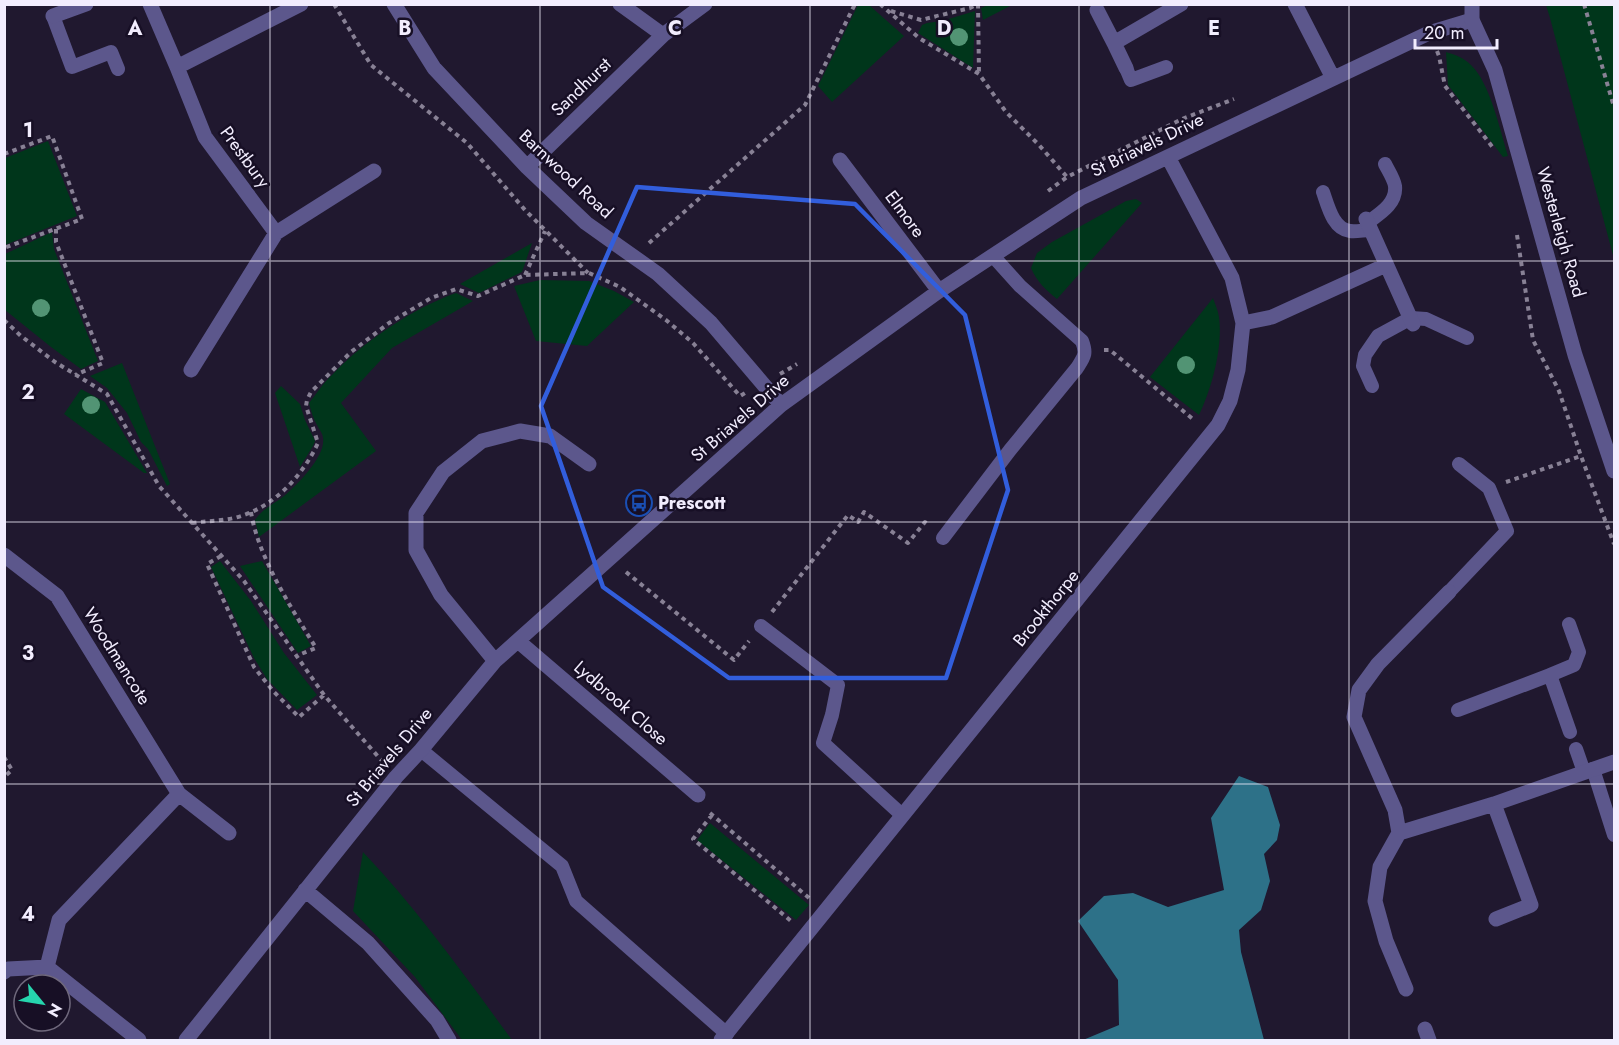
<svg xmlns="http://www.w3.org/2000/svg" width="1619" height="1045" font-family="Jost,sans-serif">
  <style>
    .green { fill: #00361b }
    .water { fill: #2d7188 }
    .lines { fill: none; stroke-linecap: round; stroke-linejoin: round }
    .path { stroke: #888195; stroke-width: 4; stroke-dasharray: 4.5 4.5; stroke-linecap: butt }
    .service { stroke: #5c578c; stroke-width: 14 }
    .minor { stroke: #5c578c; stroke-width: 15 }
    .tertiary { stroke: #5c578c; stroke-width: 15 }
    .tree { fill: #529474 }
    .marked { fill: none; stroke: #325edc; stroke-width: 4.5; stroke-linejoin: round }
    .grid { fill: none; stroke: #f2edfe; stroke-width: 1.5; stroke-opacity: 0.55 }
    .labels { text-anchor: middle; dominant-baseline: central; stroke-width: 5; stroke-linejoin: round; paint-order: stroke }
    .street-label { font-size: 18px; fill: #f2edfe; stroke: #170f25 }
    .poi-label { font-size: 18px; font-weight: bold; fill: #f2edfe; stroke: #170f25; text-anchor: start }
    .grid-label { font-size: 20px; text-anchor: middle; font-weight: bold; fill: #f2edfe; stroke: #170f25; stroke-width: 5; stroke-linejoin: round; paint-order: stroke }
  </style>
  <rect width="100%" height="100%" fill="#20182f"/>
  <!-- green -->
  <path class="green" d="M858 5H869L904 36 832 102 818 86Z
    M988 5V4L1012 5 983 20 981 8Z
    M1546 5H1614V259L1550 18Z
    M975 11 973 68 918 33 922 25 927 23 942 21Z
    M1446 52C1456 55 1464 58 1471 65 1490 83 1500 130 1508 156L1503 157 1448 85Z
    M48 141 77 216 5 245V158Z
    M1136 199 1142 203 1057 299C1046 290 1037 282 1031 268L1037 253 1052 242 1126 201Z
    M52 232 54 249 98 361 81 369 51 347 5 310V254Z
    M532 243 522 272 479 293 460 284Z
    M540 280 589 281 614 291 634 302 587 346 536 341 514 286Z
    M456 293 473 301 392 348 341 403 376 451 259 537 255 520C262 509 274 504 284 496 297 485 326 456 323 438 323 434 319 429 317 425 313 418 311 411 309 403 317 393 324 382 333 374 363 342 415 307 456 293Z
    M1213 298C1215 304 1218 310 1219 317 1223 347 1212 388 1199 415L1150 377Z
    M122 363 170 484 167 486 148 449 141 442 127 413 107 388 90 376Z
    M281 386 300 404 305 420 315 441 313 446 300 467 275 393Z
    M81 389 105 402 147 473H144L64 414Z
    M220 561 251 601 284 653 317 695 297 710 267 679 254 658 211 567Z
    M262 561 311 646 298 653 240 566Z
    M710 823 809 905 796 920 697 840Z
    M363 852C418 910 465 976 512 1040H462L415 977 353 911Z"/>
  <!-- water -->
  <path class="water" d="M1239 776 1268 787 1280 825 1277 840 1264 854 1270 881 1261 910 1239 930 1241 952 1264 1040H1083L1119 1025 1118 980 1078 921 1104 896 1133 893 1168 907 1224 890 1211 818Z"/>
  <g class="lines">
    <!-- path -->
    <path class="path" d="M334 4 371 65 467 143 525 210 588 273
      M880 4 919 38 979 74 1006 112 1039 145 1067 177
      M978 4 979 74
      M1584 4 1614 107
      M891 11 921 20 970 8 978 4
      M1437 51 1439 56 1445 86 1494 149
      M4 154 52 136 82 219 4 248
      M1048 191 1067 177 1182 119 1234 99
      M56 229V242L103 363 75 375
      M1517 235 1533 340 1559 391 1581 456 1614 544
      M649 243 805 105 855 4
      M525 275 545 231
      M4 320 21 336 55 362 107 394 159 486 244 581 324 695 382 761
      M1104 350H1110L1194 420
      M780 374 797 364
      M1506 482 1581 456
      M251 512C258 557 292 609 316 648L296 656
      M192 523C206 521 220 521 234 518 272 509 302 477 318 443L306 406 307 400 311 392 351 352 389 323 431 298 456 289 478 296 525 275 589 273 620 287 666 320 693 343 740 396 745 393
      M221 556 207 564 254 667 273 691 299 717 324 695
      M626 572 734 660 749 641
      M772 612 848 515 858 522 864 512 908 543 925 522 929 526
      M4 757 12 770 4 777
      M710 813 809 898
      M712 815 693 839 791 921"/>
    <!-- service -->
    <path class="service" d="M53 16 72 67 111 52 118 69
      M1126 68 1131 80 1166 67
      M1323 192C1328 206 1333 229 1350 231 1356 232 1364 230 1370 230
      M1367 223C1379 214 1397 204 1395 186 1394 179 1388 170 1385 164
      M1372 386 1363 366 1365 355 1378 336 1411 318 1426 319 1467 338
      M943 538 1010 450 1077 368C1084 357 1087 354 1082 341L1020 286 993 256
      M1449 592 1507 531 1489 488 1459 464
      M761 626 838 685 832 715 823 743 902 815
      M1550 675 1574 665 1579 652 1569 624
      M1458 710 1550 675 1570 732
      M1576 749 1584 772
      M421 750 562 866 576 901 727 1034
      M1593 769 1614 835"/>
    <!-- minor -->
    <path class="minor" d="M150 4 177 67
      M394 4 434 68 527 167 586 223 658 274 711 323 781 405
      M620 4 663 35
      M1295 4 1333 78
      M1097 10 1114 43 1181 4
      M53 16 86 4
      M1114 43 1126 68
      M840 160 939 291
      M527 167 663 35 705 4
      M1366 219 1413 324
      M276 233 374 171
      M1243 323 1272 317 1386 265
      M191 370 276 233 205 137 177 67 301 4
      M4 555 57 596 179 794 229 833
      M518 641 698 795
      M495 661 441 595 416 550V513L443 472 482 441 520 431 550 436 589 464
      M1494 804 1531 905 1496 919
      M1399 833 1494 804 1614 762
      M305 890 368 943 437 1020 449 1040
      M4 972 8 969 47 967
      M1406 989 1386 941 1375 901 1380 867 1399 833 1395 810 1354 717 1359 690 1378 664 1449 592
      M1425 1029 1429 1040
      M139 1040 47 967 59 920 179 794
      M186 1040 396 777 421 750 495 661 609 559 781 405 939 291 1081 198 1429 33 1472 20
      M721 1040 1218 425 1230 401 1238 370 1243 323 1232 278 1168 157"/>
    <!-- tertiary -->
    <path class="tertiary" d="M1472 4V20L1495 70 1575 355 1614 471"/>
  </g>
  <!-- trees -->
  <g class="tree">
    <circle cx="959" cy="37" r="9"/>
    <circle cx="41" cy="308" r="9"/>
    <circle cx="1186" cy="365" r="9"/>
    <circle cx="91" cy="405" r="9"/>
  </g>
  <!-- marked area -->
  <path class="marked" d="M637 187 855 204 965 315 1008 490 946 678H729L603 587 541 406Z"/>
  <!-- grid -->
  <path class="grid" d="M270 4V1040M540 4V1040M810 4V1040M1079 4V1040M1349 4V1040M4 261H1614M4 522H1614M4 784H1614"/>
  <!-- icons -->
  <defs>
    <symbol id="bus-ring" viewBox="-11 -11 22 22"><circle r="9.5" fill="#170f25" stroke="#1a4fb4" stroke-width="1.5"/><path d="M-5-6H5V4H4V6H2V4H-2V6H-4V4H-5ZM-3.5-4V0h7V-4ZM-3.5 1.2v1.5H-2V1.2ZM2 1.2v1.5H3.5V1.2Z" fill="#1a4fb4"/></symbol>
  </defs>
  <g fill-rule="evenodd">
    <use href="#bus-ring" x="624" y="488" width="30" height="30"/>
  </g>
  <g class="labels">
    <!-- street labels -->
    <g class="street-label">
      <text transform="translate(581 87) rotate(-44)">Sandhurst</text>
      <text transform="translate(1147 145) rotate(-26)">St Briavels Drive</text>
      <text transform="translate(245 157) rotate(54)">Prestbury</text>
      <text transform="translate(566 174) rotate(43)">Barnwood Road</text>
      <text transform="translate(905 214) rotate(53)">Elmore</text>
      <text transform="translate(1561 232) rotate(74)">Westerleigh Road</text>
      <text transform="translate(740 418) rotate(-41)">St Briavels Drive</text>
      <text transform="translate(1046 608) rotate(-51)">Brookthorpe</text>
      <text transform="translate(117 656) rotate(58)">Woodmancote</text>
      <text transform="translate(621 703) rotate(41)">Lydbrook Close</text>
      <text transform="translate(389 757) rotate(-50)">St Briavels Drive</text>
    </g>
    <!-- poi labels -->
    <g class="poi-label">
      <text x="658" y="503">Prescott</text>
    </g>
  </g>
  <g class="grid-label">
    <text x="135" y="35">A</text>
    <text x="405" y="35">B</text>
    <text x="675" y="35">C</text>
    <text x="944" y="35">D</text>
    <text x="1214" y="35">E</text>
    <text x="28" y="137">1</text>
    <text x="28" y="399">2</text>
    <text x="28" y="660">3</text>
    <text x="28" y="921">4</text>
  </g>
  <!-- border -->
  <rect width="1619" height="1045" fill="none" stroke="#f2edfe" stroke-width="12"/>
  <!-- north arrow -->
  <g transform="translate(42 1003) rotate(120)"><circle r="28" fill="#170f25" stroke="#6f687c" stroke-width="1.5"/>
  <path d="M0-4.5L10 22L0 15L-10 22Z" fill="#26d5ae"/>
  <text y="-9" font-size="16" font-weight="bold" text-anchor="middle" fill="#f2edfe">N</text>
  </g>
  <!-- scale -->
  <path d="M1415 39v9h82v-9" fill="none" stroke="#f2edfe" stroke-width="3"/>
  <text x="1424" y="39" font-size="18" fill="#f2edfe" stroke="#170f25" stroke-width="4.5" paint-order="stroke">20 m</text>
</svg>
